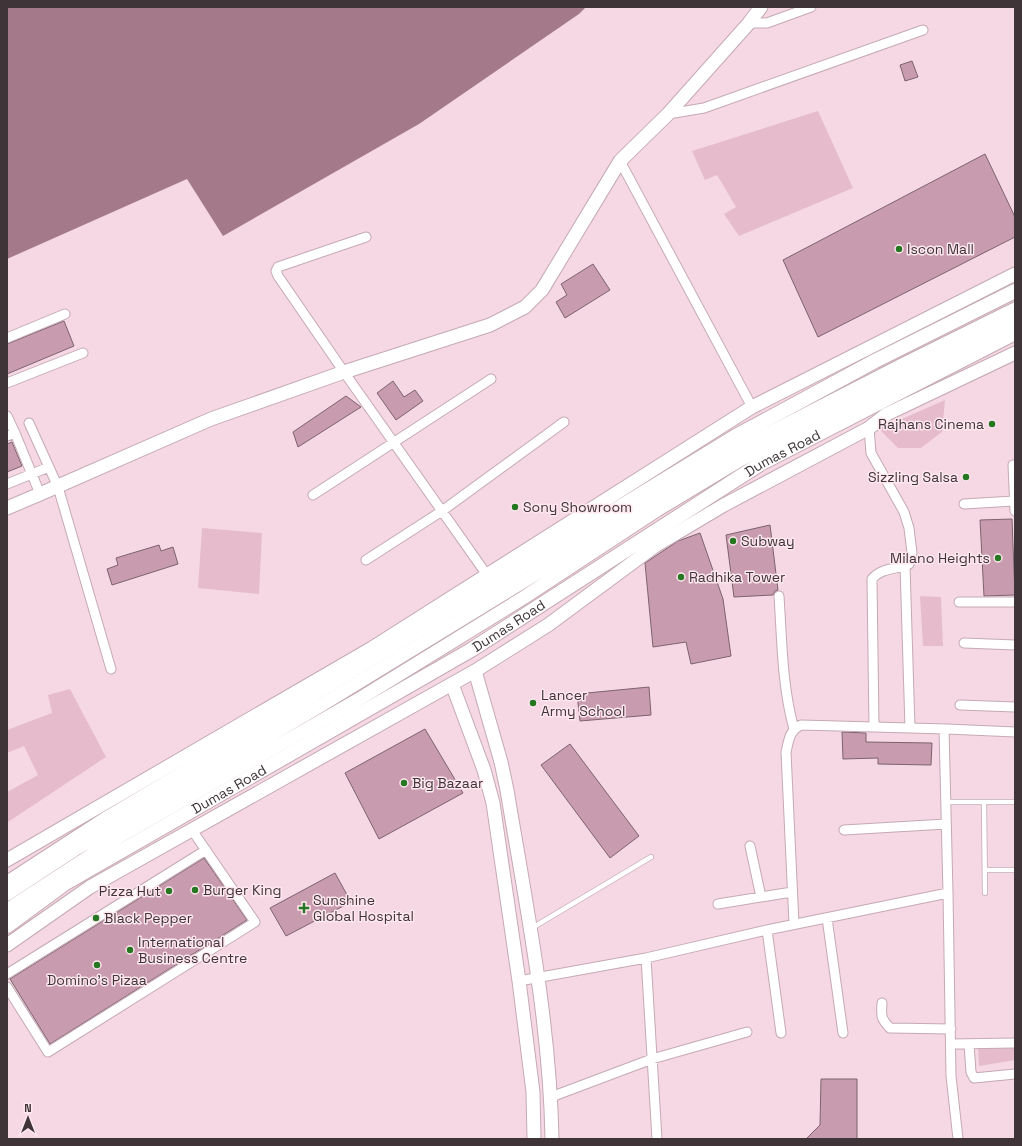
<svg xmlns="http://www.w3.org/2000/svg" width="1022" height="1146" font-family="'Space Grotesk',sans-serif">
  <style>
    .green { fill: #e6bccd }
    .water { fill: #a47a8b }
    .building { fill: #c89cae; stroke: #7c636d }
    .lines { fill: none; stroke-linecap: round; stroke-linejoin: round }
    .lane-casing { stroke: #c5a9b4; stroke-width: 6 }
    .street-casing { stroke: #c5a9b4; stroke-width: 11 }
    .secondary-casing { stroke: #c5a9b4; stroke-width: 15 }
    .primary-casing { stroke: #c5a9b4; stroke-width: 16 }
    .lane { stroke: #fff; stroke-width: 4.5 }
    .street { stroke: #fff; stroke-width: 9 }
    .secondary { stroke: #fff; stroke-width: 13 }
    .primary { stroke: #fff; stroke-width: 14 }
    .poi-dot { fill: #267721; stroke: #ffe7f0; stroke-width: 1.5 }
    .labels { text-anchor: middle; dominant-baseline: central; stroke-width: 3; stroke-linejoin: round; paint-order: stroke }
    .poi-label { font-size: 14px; fill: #3f3438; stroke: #ffe7f0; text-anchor: start }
    .street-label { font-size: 14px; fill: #3f3438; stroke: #ffe7f0 }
  </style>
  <rect width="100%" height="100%" fill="#f5d8e4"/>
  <!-- green -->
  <path class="green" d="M818 111 853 188 739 236 724 214 736 207 717 175 705 180 692 151Z
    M945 400 942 432 921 448H898L879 429Z
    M202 528 262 533 259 594 198 588Z
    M920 596 941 597 943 646H923Z
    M70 689 106 757 8 822 7 820V792L38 775 24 746 7 753V730L52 713 48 695Z
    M1015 1044V1060L979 1066 978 1047Z"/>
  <!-- water -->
  <path class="water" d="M7 7H586L579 14 419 124 223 236 187 179 7 259Z"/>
  <!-- building -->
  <path class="building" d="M912 61 918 77 905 81 900 65Z
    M985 154 1015 217V237L818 337 783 260Z
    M593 264 610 290 565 318 556 302 567 295 561 284Z
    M64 321 74 346 7 374V344Z
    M393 381 404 397 415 390 423 401 396 420 377 393Z
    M346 396 361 407 298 447 293 432Z
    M12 442 22 466 7 472V444Z
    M1012 519 1015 595 984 596 980 520Z
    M770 525 778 590 775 591 773 595 734 597 726 535Z
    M700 533 723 599 731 656 691 664 686 642 653 647 645 563 678 541Z
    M159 545 161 551 173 547 178 564 112 585 107 569 118 565 116 558Z
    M649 687 651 715 580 721 577 694Z
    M425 729 463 793 379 839 345 773Z
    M842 732 866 733V742L932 743 931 765 878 764V758L843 759Z
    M570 744 639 836 610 858 541 765Z
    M204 858 247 920 50 1044 10 979Z
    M335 873 351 902 286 936 270 908Z
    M821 1079H857V1139H806L820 1125Z"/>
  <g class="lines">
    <defs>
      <path id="lane" d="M946 802H1015
        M984 802 985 893
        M985 870H1015
        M532 928 651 857"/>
      <path id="street" d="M749 23H767L811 7
        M668 114 704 108 923 30
        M620 161 752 407
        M366 237 278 267 276 271 278 276 344 372 487 575
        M7 338 65 314
        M7 383 83 353
        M7 416 15 433 7 436
        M29 423 58 487 111 669
        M869 428 871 453 904 512 909 528 912 553 909 564 905 566C893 569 880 569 872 579L874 727
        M15 433 40 494
        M1015 465H1013L1015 511
        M7 484 49 467
        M313 495 491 379
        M964 504 1014 501
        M366 560 442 511 564 422
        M905 566 910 728
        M779 596C782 641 782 686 794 729
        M959 602H1015
        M964 643 1015 645
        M960 705 1015 707
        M844 830 946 824
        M750 846 761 897
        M948 893 951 1076 958 1139
        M718 904 792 892
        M827 918 843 1033
        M794 924 786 752C789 740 789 731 801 725L947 729 1015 732
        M767 930 781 1033
        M646 958 657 1139
        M7 974 206 850
        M519 981 646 958 767 930 948 893 944 729
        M7 987 48 1052 255 922 192 830
        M882 1003C881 1016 881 1019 890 1028L951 1029
        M951 1044 1015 1043
        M969 1044 971 1072 974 1078 1015 1074
        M551 1097 652 1059 747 1032"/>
      <path id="secondary" d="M7 508 40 494 211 419 344 372 490 325 525 307 542 290 620 161 668 114 749 23 761 7
        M475 671 501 762 507 790C526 905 550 1022 552 1139
        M452 684 484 770 493 803 519 981 533 1092 534 1139
        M7 860 372 648 752 407 1015 274
        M7 894 74 850 320 706 746 445 902 365 1015 309
        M7 910 122 835 356 701 523 598 657 510 740 460 1015 319
        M7 945 90 887 475 671 548 625 655 546 724 505 869 428 887 414 1015 353"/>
      <g id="primary">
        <path d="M7 883 104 820 272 720 736 436 875 361 1015 291"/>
        <path id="s1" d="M7 926 64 884 471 650 760 464 1015 333"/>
      </g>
    </defs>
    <!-- lane casing -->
    <use href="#lane" class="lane-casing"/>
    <!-- street casing -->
    <use href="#street" class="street-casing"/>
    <!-- secondary casing -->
    <use href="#secondary" class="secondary-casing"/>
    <!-- primary casing -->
    <use href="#primary" class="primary-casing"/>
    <!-- lane -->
    <use href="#lane" class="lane"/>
    <!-- street -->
    <use href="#street" class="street"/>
    <!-- secondary -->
    <use href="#secondary" class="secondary"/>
    <!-- primary -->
    <use href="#primary" class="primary"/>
  </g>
  <!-- markers -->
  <g class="poi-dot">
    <circle cx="899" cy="249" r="4"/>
    <circle cx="992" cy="424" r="4"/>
    <circle cx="966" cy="477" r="4"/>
    <circle cx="515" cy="507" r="4"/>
    <circle cx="733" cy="541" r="4"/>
    <circle cx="998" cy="558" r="4"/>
    <circle cx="681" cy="577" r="4"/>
    <circle cx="533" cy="703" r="4"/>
    <circle cx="404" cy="783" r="4"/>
    <circle cx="195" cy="890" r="4"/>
    <circle cx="169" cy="891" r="4"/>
    <path d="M302 902h4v4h4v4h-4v4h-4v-4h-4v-4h4z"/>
    <circle cx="96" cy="918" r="4"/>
    <circle cx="130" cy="950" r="4"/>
    <circle cx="97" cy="965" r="4"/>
  </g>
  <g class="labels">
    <!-- poi labels -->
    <g class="poi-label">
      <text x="907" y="249">Iscon Mall</text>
      <text x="984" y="424" text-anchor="end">Rajhans Cinema</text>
      <text x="958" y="477" text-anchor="end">Sizzling Salsa</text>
      <text x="523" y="507">Sony Showroom</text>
      <text x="741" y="541">Subway</text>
      <text x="990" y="558" text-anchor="end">Milano Heights</text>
      <text x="689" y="577">Radhika Tower</text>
      <text x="541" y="695">Lancer<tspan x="541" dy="16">Army School</tspan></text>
      <text x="412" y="783">Big Bazaar</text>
      <text x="203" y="890">Burger King</text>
      <text x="161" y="891" text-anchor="end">Pizza Hut</text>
      <text x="313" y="900">Sunshine<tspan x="313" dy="16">Global Hospital</tspan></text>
      <text x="104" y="918">Black Pepper</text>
      <text x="138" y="942">International<tspan x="138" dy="16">Business Centre</tspan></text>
      <text x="97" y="980" text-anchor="middle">Domino's Pizaa</text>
    </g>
    <!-- street labels -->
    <g class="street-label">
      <text stroke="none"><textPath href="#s1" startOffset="909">Dumas Road</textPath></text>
      <text stroke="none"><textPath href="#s1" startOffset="585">Dumas Road</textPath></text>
      <text stroke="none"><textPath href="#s1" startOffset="261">Dumas Road</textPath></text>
    </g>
  </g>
  <!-- border -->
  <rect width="1022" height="1146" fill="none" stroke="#3f3438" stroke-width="16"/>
  <!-- north arrow -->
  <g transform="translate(28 1118)" stroke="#ffe7f0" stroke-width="3" paint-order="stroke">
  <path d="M0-3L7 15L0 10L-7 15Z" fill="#3f3438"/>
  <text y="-6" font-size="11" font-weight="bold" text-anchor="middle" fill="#3f3438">N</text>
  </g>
</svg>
